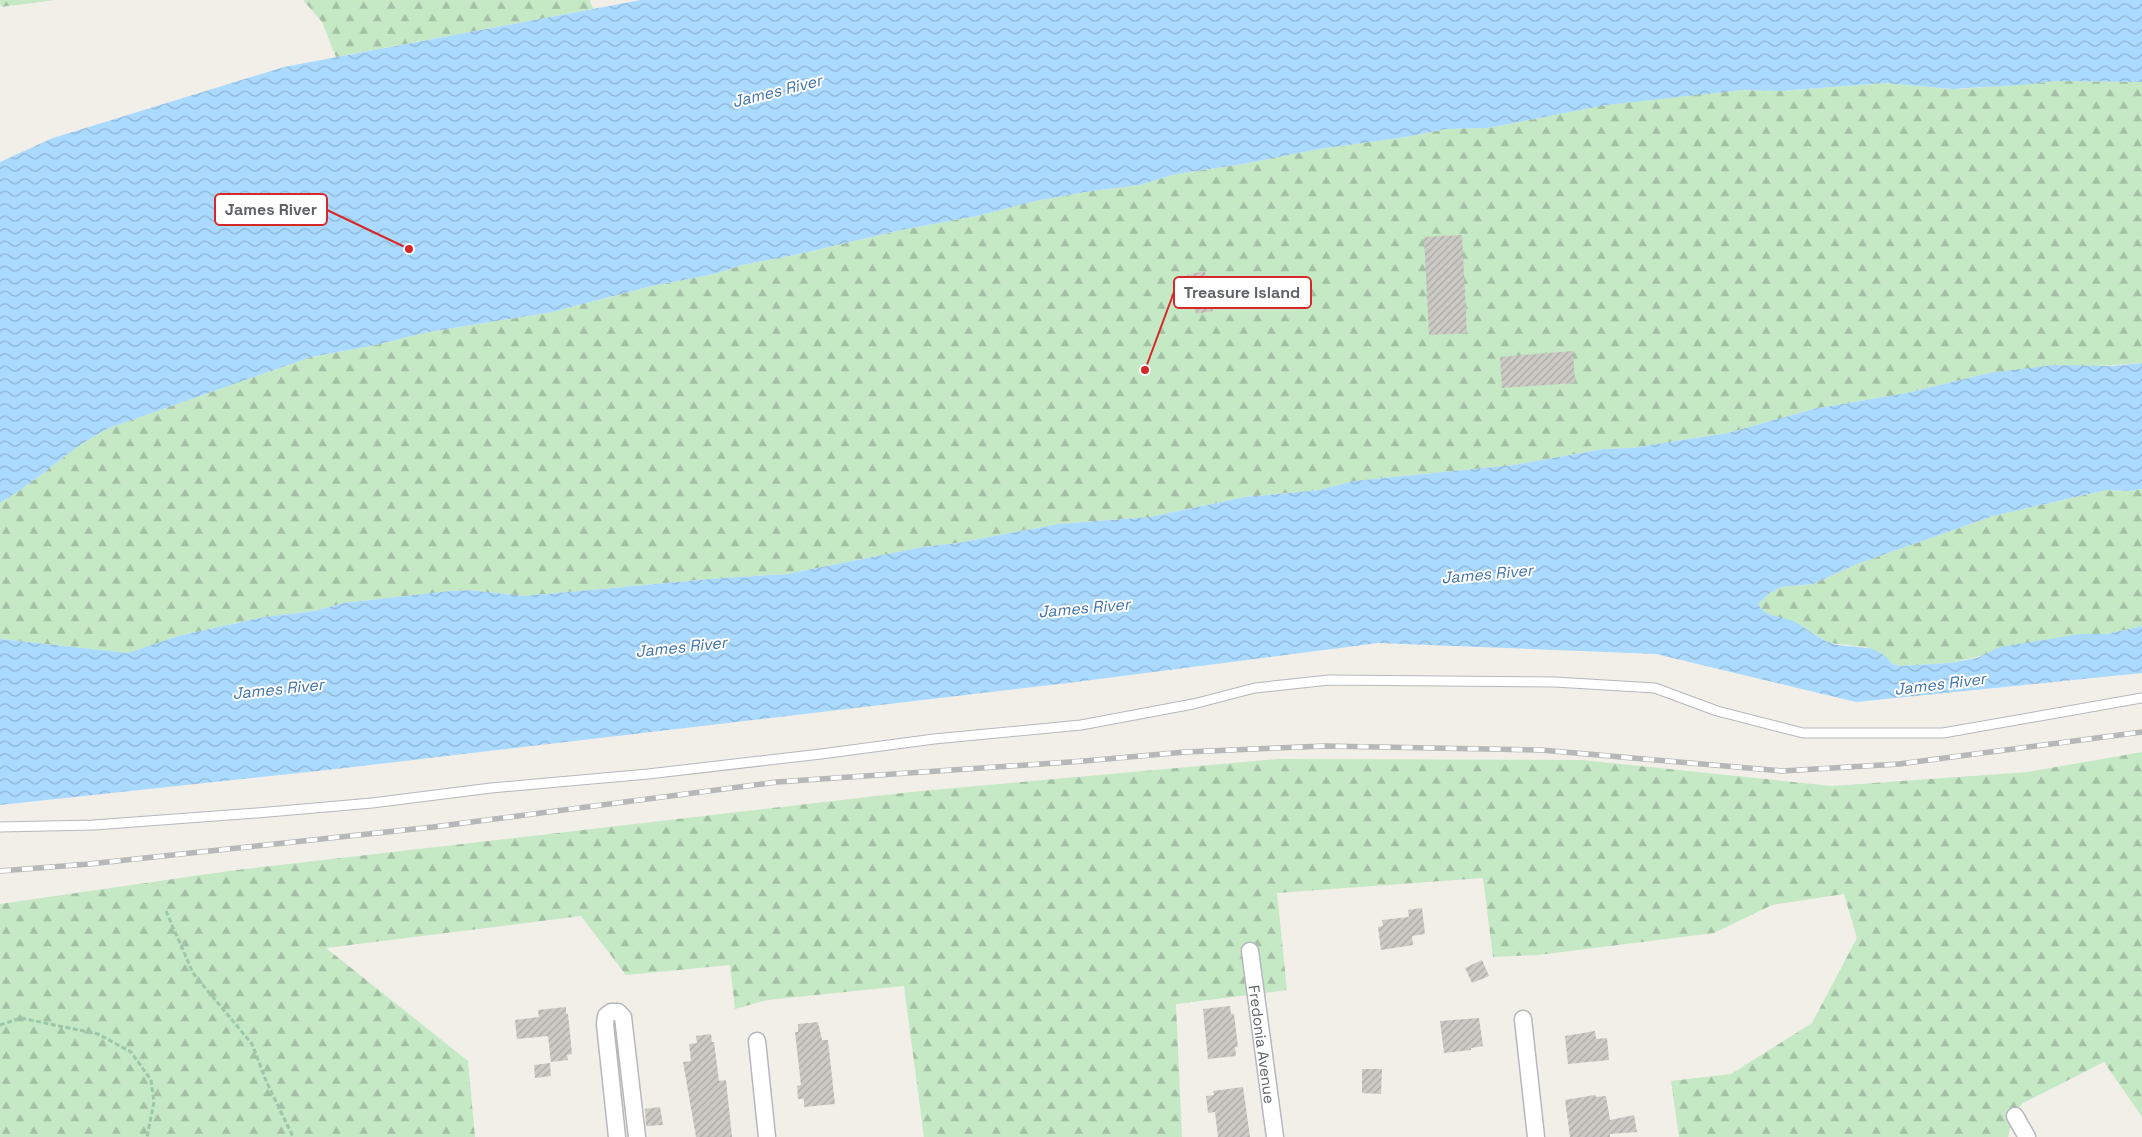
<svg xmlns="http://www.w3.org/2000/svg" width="2142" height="1137" font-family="'Space Grotesk',sans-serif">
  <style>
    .forest { fill: url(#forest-firs) }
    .water { fill: url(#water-waves) }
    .building { fill: url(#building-hatch) }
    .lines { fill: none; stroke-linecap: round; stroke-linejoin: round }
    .service-casing { stroke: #b5b8bc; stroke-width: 11 }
    .minor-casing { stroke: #b5b8bc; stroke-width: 19 }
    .path { stroke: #9cc7a9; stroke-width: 3; stroke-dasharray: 5 2.5; stroke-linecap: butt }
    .service { stroke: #fff; stroke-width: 9 }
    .minor { stroke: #fff; stroke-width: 16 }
    .rail-casing { stroke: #b6b7b8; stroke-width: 5.5 }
    .rail { stroke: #fff; stroke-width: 4; stroke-dasharray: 11; stroke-linecap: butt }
    .labels { text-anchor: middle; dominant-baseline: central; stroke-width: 4; stroke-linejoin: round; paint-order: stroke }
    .street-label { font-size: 15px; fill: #5f6368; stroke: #fff }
    .water-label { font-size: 16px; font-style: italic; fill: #4174aa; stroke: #fff }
    .leader { fill: none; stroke: #d62828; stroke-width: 2 }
    .callout-dot { fill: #d62828; stroke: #fff; stroke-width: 2 }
    .callout { fill: #fff; stroke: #d62828; stroke-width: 2 }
    .callout-label { font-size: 16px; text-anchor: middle; font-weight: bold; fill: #5f6368 }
  </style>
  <defs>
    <pattern id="forest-firs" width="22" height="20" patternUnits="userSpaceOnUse" patternTransform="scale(1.25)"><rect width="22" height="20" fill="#c5e8c5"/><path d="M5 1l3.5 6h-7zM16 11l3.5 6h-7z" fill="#a3c0a4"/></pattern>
    <pattern id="water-waves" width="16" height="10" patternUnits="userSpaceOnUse" patternTransform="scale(1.25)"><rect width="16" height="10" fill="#aadaff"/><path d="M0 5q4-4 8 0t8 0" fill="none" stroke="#8eb4d2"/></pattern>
    <pattern id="building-hatch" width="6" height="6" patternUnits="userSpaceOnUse" patternTransform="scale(1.25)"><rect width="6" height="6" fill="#cccac5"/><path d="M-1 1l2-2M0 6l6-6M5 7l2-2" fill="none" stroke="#a9a8a4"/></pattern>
  </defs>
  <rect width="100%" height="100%" fill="#f1efe8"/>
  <!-- forest -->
  <path class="forest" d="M0 0H55L1 7Z
    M303 0H590L593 9 336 57 322 22Z
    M2056 81 2142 82V363L1989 373 1907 393 1813 409 1728 433 1695 438 1632 448 1603 449 1514 465 1354 481 1319 490 1245 497 1150 517 1058 524 958 543 923 547 787 574 721 578 524 596 469 590 450 591 343 603 315 611 264 617 178 636 128 653 0 639V503C38 481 69 448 109 428L311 357 376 345 423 333 552 312 652 286 714 274 742 265 799 254 901 230 977 216 1036 201 1085 192 1139 185 1176 174 1243 164 1319 149 1406 137 1446 129 1488 128 1606 105 1678 96 1742 90 1781 91 1884 83 1952 89 1976 88Z
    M2142 489V626L2107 634H2080L1949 663 1900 666 1892 664 1866 647 1829 643 1800 625 1763 612 1758 604 1770 593 1782 587 1813 584 1857 564 1993 516 2106 490 2129 491Z
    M2142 752V1117L2104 1062 2023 1103 2014 1113 2008 1137H1679L1671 1081 1731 1074 1812 1023 1857 938 1844 894 1772 905 1714 933 1538 955 1493 957 1483 878 1277 893 1287 990 1176 1004 1182 1137H924L904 986 767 1000 735 1009 730 965 626 975 581 916 326 948 468 1061 475 1137H0V904L229 871 911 792 1277 759 1582 760 1832 786 2028 772Z"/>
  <!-- water -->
  <path class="water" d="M641 0H2142V82L2056 81 2020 85 1952 89 1884 83 1781 91 1742 90 1606 105 1488 128 1446 129 1406 137 1319 149 1243 164 1176 174 1139 185 1085 192 1036 201 977 216 901 230 799 254 742 265 714 274 652 286 552 312 423 333 376 345 311 357 109 428C69 448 38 481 0 503V162L53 138 284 67Z
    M2142 363V489L2129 491 2106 490 1993 516 1857 564 1813 584 1782 587 1770 593 1758 604C1766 617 1775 615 1787 619 1803 624 1814 636 1828 642 1849 651 1876 640 1892 664L1900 666 1949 663 1977 658 2000 647 2080 634H2107L2142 626V673L1856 702 1656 654 1378 643 1068 683 336 769 0 805V639L128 653 178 636 264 617 315 611 343 603 450 591 469 590 524 596 721 578 787 574 923 547 958 543 1058 524 1150 517 1245 497 1319 490 1354 481 1514 465 1603 449 1632 448 1695 438 1728 433 1813 409 1907 393 1989 373 2054 365 2111 366Z"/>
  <!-- building -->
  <path class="building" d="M1462 235 1467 333 1429 335 1424 237Z
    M1205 271 1213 311 1196 314 1187 275Z
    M1573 351 1575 383 1502 388 1500 357Z
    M1422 908 1425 934 1412 936 1413 945 1381 950 1378 927 1383 926 1382 920 1409 917 1408 910Z
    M1482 960 1489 976 1472 983 1465 968Z
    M1230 1006 1231 1014H1234L1238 1047H1235L1236 1056 1208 1059 1203 1009Z
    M566 1007V1014H568L572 1054 567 1055 568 1060 551 1062 548 1036 517 1039 515 1020 539 1017 538 1010Z
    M1479 1018 1483 1046 1471 1048V1050L1444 1053 1440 1021Z
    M818 1022 822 1040H828L835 1104 804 1107V1099H798L797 1086 801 1085 795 1032H798V1024Z
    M1595 1031 1596 1039 1607 1038 1609 1060 1568 1064 1565 1036Z
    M711 1034 712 1042H714L719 1081 726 1080 732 1137H696L683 1062 691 1061 689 1044 697 1043 696 1036Z
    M550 1063 551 1076 535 1078 534 1065Z
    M1362 1069H1382L1381 1094 1362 1093Z
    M1243 1087 1250 1137H1218L1215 1112 1208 1113 1206 1096 1214 1095 1213 1091Z
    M1595 1095 1596 1097 1606 1096 1610 1120 1634 1115 1637 1132 1610 1134V1137H1570L1565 1100Z
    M660 1107 663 1125 646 1126 645 1109Z"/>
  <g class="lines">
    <defs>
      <path id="service" d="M0 827 94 825 257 813 372 803 491 788 648 774 821 754 934 739 1081 725 1193 704 1255 688 1329 680 1555 682 1655 688 1717 711 1803 733H1943L2142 698"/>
      <g id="minor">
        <path id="s1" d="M1250 951 1275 1137"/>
        <path d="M1523 1019 1536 1137"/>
        <path d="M757 1041 767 1137"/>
        <path d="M2015 1116 2027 1137"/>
        <path d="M617 1137 605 1024 606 1016 611 1012H618L623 1017 637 1137"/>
      </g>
    </defs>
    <!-- service casing -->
    <use href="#service" class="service-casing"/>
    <!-- minor casing -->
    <use href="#minor" class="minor-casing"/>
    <!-- path -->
    <path class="path" d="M166 911 193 973 252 1044 267 1083 293 1137
      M0 1025 21 1018 98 1034 131 1052 151 1080 154 1102 147 1137"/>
    <!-- service -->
    <use href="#service" class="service"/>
    <!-- minor -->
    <use href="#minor" class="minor"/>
    <defs>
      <path id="rail" d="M0 871 89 864 433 827 777 782 1084 761 1185 752 1325 746 1541 750 1782 771 1899 764 2142 732"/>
    </defs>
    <!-- rail casing -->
    <use href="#rail" class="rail-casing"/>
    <!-- rail -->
    <use href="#rail" class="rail"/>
  </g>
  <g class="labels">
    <!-- street labels -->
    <g class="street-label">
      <text stroke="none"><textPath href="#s1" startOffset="94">Fredonia Avenue</textPath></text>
    </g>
    <!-- water labels -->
    <g class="water-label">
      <text transform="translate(777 91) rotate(-14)">James River</text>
      <text transform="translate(1487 574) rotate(-5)">James River</text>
      <text transform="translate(1084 608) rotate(-5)">James River</text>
      <text transform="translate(681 647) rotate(-6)">James River</text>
      <text transform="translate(1940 684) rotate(-7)">James River</text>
      <text transform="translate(278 689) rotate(-6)">James River</text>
    </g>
  </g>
  <!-- callouts -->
  <path class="leader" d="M409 249L327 210M1145 370L1174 292"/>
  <g class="callout-dot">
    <circle cx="409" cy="249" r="5"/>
    <circle cx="1145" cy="370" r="5"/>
  </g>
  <g class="callout">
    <rect x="215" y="194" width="112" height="31" rx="5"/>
    <rect x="1174" y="277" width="137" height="31" rx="5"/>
  </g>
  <g class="callout-label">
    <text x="271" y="215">James River</text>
    <text x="1242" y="298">Treasure Island</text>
  </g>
</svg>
